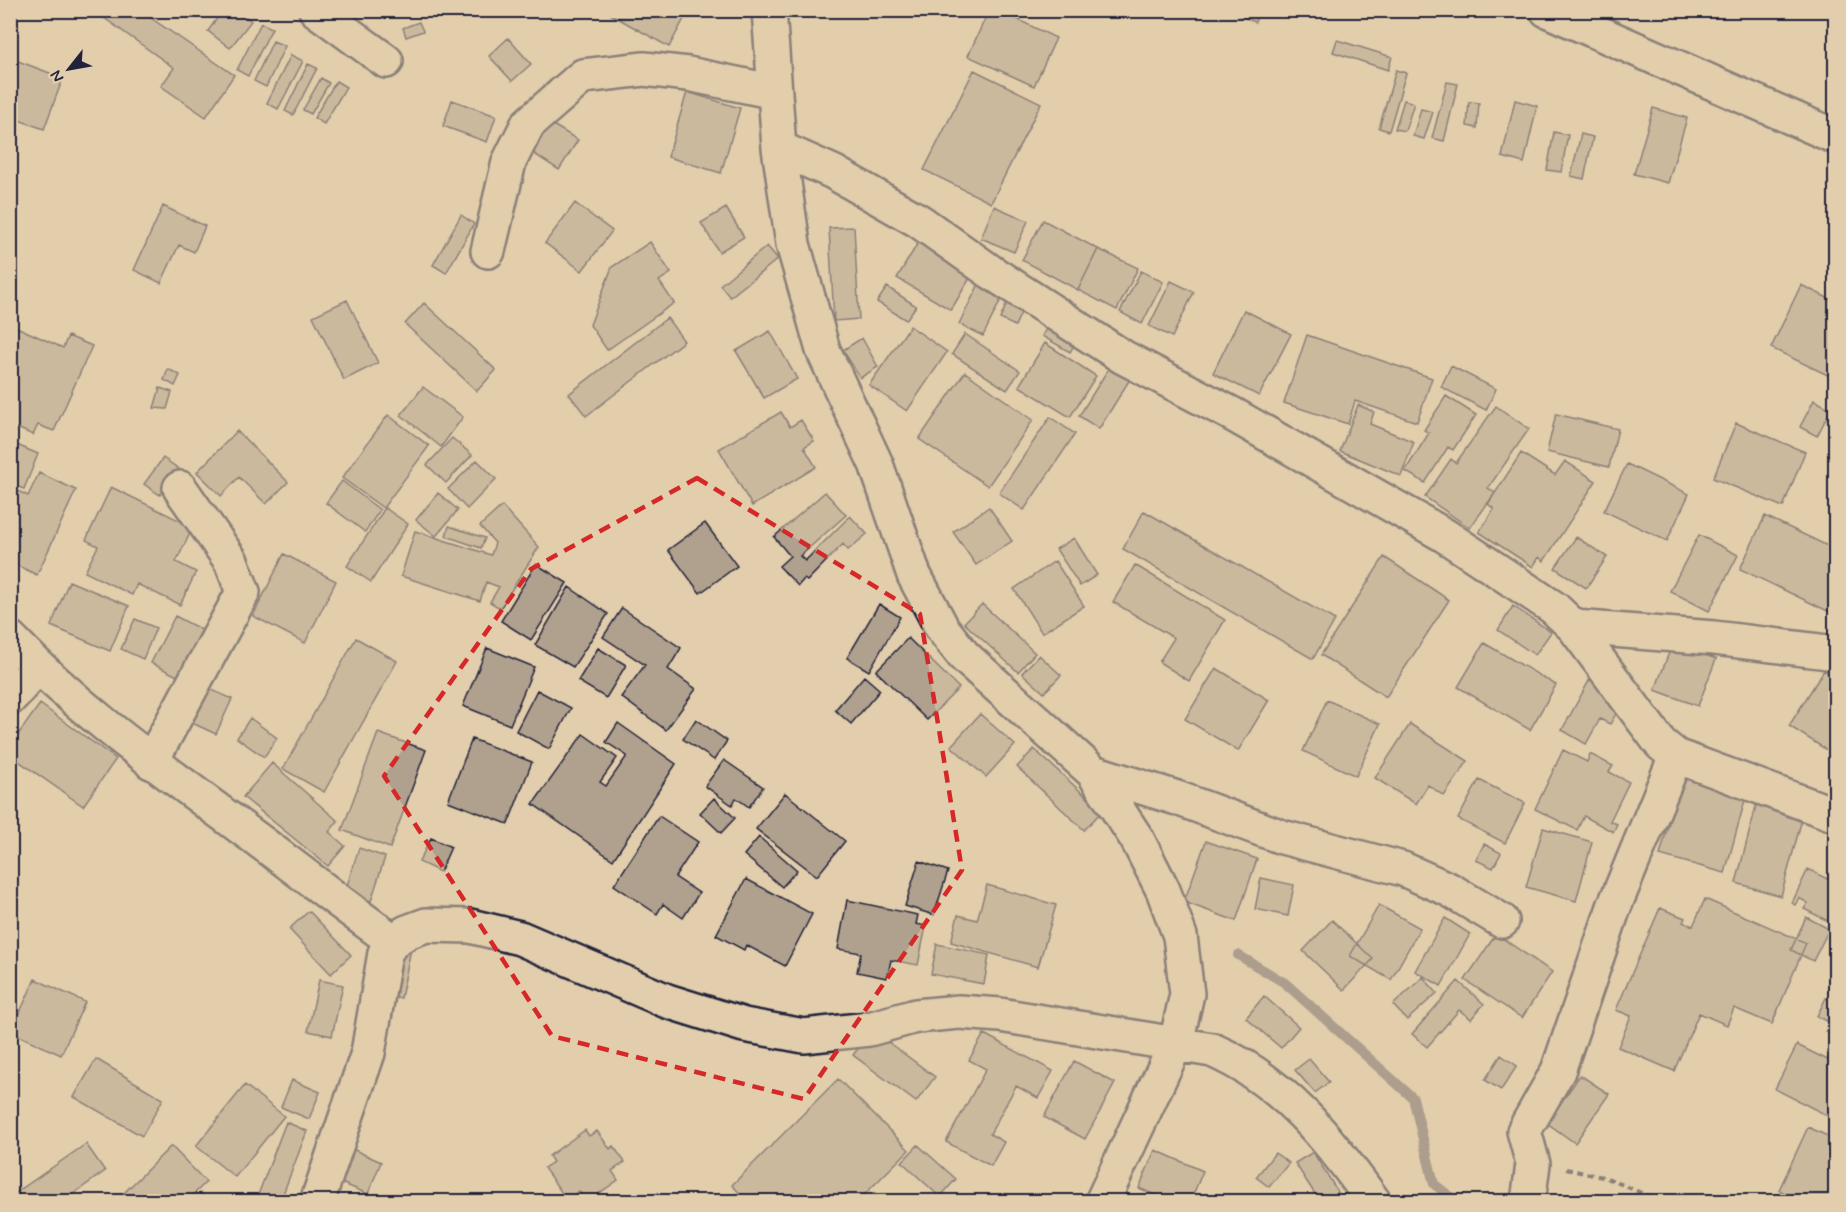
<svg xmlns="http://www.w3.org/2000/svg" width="1846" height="1212" font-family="Mynerve,sans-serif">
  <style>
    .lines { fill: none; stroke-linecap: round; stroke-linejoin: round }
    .stream { stroke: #6c6467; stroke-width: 10 }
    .building { fill: #b0a18e; stroke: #22223b; stroke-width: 1.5 }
    .minor-casing { stroke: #22223b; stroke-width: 38 }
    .path { stroke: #22223b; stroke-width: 4; stroke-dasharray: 6 4.5; stroke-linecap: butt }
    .minor { stroke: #e2ceac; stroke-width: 33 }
    .marked { fill: none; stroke: #d62828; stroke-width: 4.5; stroke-dasharray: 12 8; stroke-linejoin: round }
  </style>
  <rect width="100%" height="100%" fill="#e2ceac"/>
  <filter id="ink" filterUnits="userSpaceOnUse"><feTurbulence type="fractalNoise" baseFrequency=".0167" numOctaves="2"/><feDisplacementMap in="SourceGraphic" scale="12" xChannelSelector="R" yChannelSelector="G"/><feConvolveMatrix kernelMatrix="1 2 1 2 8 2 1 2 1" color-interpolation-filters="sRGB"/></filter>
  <g filter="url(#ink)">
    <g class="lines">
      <!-- stream -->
      <path class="stream" d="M1238 955 1285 983 1413 1098 1434 1184 1457 1202"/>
    </g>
    <!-- building -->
    <path class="building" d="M93 10H139L234 75 206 117 161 86 174 68Z
      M223 10H237L251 21 230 48 208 31Z
      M456 10H487L486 16Z
      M603 10H678L686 15 669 47Z
      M989 10H998L1056 38 1034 86 968 56Z
      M1227 10H1260L1255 22Z
      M419 22 423 31 406 37 403 28Z
      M261 23 272 28 248 76 237 70Z
      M508 38 531 64 512 81 489 56Z
      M1337 40 1392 57 1388 70 1333 52Z
      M273 41 285 46 266 87 254 81Z
      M291 55 303 61 278 109 267 103Z
      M10 58 63 78 44 129 10 117Z
      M308 64 317 68 293 115 285 111Z
      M974 70 1041 103 991 203 924 170Z
      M1396 70 1406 73 1389 131 1379 128Z
      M321 78 329 83 311 114 303 110Z
      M336 81 346 87 324 124 314 118Z
      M1447 82 1458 84 1444 141 1432 138Z
      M687 92 740 108 721 173 668 157Z
      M452 100 496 116 487 142 443 126Z
      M1404 100 1414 103 1405 131 1395 129Z
      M1515 100 1537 106 1524 163 1502 157Z
      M1469 102 1479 103 1477 128 1467 126Z
      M1653 108 1687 118 1668 183 1634 174Z
      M1421 109 1433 112 1424 139 1413 136Z
      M543 119 578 140 559 170 525 148Z
      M1554 132 1568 135 1561 172 1547 170Z
      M1581 134 1593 137 1584 179 1571 176Z
      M575 203 612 231 582 271 545 243Z
      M163 206 205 226 194 252 179 245 161 283 134 270Z
      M994 206 1028 221 1014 252 981 238Z
      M726 208 744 237 719 252 701 223Z
      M461 215 474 224 446 273 433 265Z
      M1043 220 1098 249 1078 290 1022 260Z
      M854 227 859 319 834 321 829 228Z
      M919 241 973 273 951 310 897 278Z
      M650 242 671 273 659 281 674 303 607 350 590 325 612 267Z
      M767 246 778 259 730 297 720 285Z
      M1098 249 1138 268 1117 310 1078 290Z
      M1141 271 1163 282 1142 324 1120 312Z
      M983 276 1007 287 983 336 959 324Z
      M1171 281 1194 292 1172 337 1149 326Z
      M1801 285 1836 302V379L1771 348Z
      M887 287 916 306 906 320 877 302Z
      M1012 292 1027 299 1015 326 1000 319Z
      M347 300 378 363 344 380 313 316Z
      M424 303 496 370 477 391 405 324Z
      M1244 310 1291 334 1259 396 1213 373Z
      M667 318 684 341 586 416 569 394Z
      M1051 320 1079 336 1070 352 1042 336Z
      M12 325 63 348 68 336 92 346 54 431 38 425 33 435 10 425Z
      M910 326 947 352 907 411 869 385Z
      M770 331 797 379 764 398 736 351Z
      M965 334 1020 371 1007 390 952 354Z
      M1307 335 1432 378 1417 422 1355 401 1348 424 1284 403Z
      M862 338 878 367 860 378 843 350Z
      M1045 343 1096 376 1070 417 1019 386Z
      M1115 358 1135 371 1099 429 1079 416Z
      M1451 366 1496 389 1486 410 1441 387Z
      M168 369 180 375 175 386 164 380Z
      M965 372 1033 420 988 486 919 439Z
      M423 387 463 417 441 447 401 415Z
      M160 388 172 392 167 409 154 408Z
      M1446 396 1476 415 1453 450 1448 447 1425 483 1405 471 1429 433 1424 430Z
      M1814 400 1831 409 1817 436 1800 427Z
      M1358 405 1374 412 1370 424 1414 442 1401 476 1340 451Z
      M1496 406 1529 429 1488 488 1495 493 1470 528 1425 497 1451 459 1456 463Z
      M781 412 790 427 801 420 814 441 804 447 816 467 752 506 719 449Z
      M1556 414 1618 429 1609 467 1547 452Z
      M388 415 429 446 383 508 342 478Z
      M1050 417 1075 434 1024 510 999 493Z
      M1736 423 1805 452 1783 507 1713 478Z
      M237 431 288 482 266 504 239 477 221 496 197 472Z
      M452 438 472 455 446 483 427 465Z
      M10 442 38 454 24 489 10 484Z
      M1521 453 1555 475 1565 461 1596 481 1544 561 1539 557 1533 567 1479 532 1494 509 1488 504Z
      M163 458 179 469 160 495 144 484Z
      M477 460 496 479 467 509 448 489Z
      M1627 464 1689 494 1667 541 1604 511Z
      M39 473 76 490 37 575 10 562V487L28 496Z
      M342 481 380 510 365 532 326 503Z
      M111 487 193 527 176 562 196 572 180 605 137 584 132 595 85 572 98 546 86 540Z
      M825 492 846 515 800 556 805 561 850 516 867 534 848 550 843 544 807 581 804 579 798 586 779 566 790 556 774 537Z
      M438 493 458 510 436 536 416 520Z
      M502 506 539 547 500 608 490 602 499 587 486 582 480 601 401 576 415 531 491 555 495 543 480 526Z
      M989 507 1012 541 976 565 953 532Z
      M385 508 408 524 371 582 347 566Z
      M1144 511 1335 620 1313 659 1123 549Z
      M1765 516 1836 550V606L1832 613 1740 569Z
      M705 523 737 566 700 593 668 550Z
      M449 526 485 538 481 548 446 536Z
      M1699 535 1738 555 1709 611 1670 591Z
      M1576 537 1607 557 1586 588 1555 568Z
      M1074 538 1097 575 1080 586 1056 549Z
      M284 554 336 581 305 643 253 616Z
      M1384 557 1449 600 1386 697 1321 655Z
      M1055 561 1084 606 1042 633 1014 589Z
      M536 564 567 583 531 640 501 621Z
      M1135 565 1225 620 1189 681 1159 662 1174 638 1113 602Z
      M69 581 129 606 110 651 51 626Z
      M569 587 608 614 573 667 535 645Z
      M879 604 900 617 869 671 847 658Z
      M982 604 1035 653 1018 672 964 623Z
      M1513 606 1551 632 1535 655 1498 630Z
      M622 608 681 648 668 669 696 689 666 730 621 697 645 665 603 637Z
      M175 616 202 630 179 677 151 663Z
      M135 619 156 628 143 659 121 649Z
      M356 638 397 661 324 792 283 769Z
      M908 638 959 688 927 720 876 671Z
      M1673 642 1716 659 1698 706 1655 690Z
      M1484 643 1556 685 1530 730 1458 687Z
      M487 648 534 667 510 725 463 706Z
      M598 648 626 665 606 698 578 681Z
      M1039 655 1061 675 1044 693 1022 673Z
      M1216 668 1269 700 1238 751 1185 719Z
      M1824 670 1836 677V750L1833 754 1789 726Z
      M864 676 880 690 851 724 835 710Z
      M1590 679 1625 698 1610 724 1600 719 1586 744 1562 730Z
      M205 687 232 699 216 734 190 722Z
      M537 690 571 708 549 749 516 731Z
      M1327 700 1380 724 1356 776 1303 751Z
      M40 704 116 759 83 806 10 755V746Z
      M980 714 1015 745 986 777 951 746Z
      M250 718 277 738 264 757 237 738Z
      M696 719 727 741 714 760 683 739Z
      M618 723 676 764 613 860 533 804 583 734 617 758 600 782 606 786 627 756 606 742Z
      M1410 724 1468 761 1444 796 1428 785 1416 804 1375 778Z
      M378 733 426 750 390 848 342 830Z
      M472 739 532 762 508 824 448 801Z
      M1034 749 1102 811 1084 830 1017 767Z
      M1563 750 1587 762 1590 754 1613 766 1609 772 1629 782 1610 821 1617 824 1613 832 1584 816 1577 830 1535 809Z
      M724 760 763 787 749 807 736 798 732 805 705 786Z
      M272 763 338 821 329 832 345 846 328 866 243 797Z
      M1683 771 1748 789 1725 873 1660 855Z
      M1479 780 1525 803 1505 843 1458 819Z
      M785 793 845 841 817 876 756 829Z
      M1759 795 1805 808 1781 896 1736 883Z
      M714 798 735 818 721 833 700 813Z
      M659 816 698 842 675 877 699 893 683 918 663 904 657 914 614 885Z
      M1543 828 1592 842 1576 901 1526 887Z
      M759 837 797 870 782 887 744 855Z
      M431 838 451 847 440 872 419 862Z
      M1206 841 1257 859 1236 921 1184 902Z
      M1484 844 1501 853 1493 868 1476 860Z
      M359 848 385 857 371 901 345 892Z
      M919 861 948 871 934 915 905 906Z
      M1836 861V925L1804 909 1808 903 1799 898 1795 905 1792 903 1808 869 1827 879Z
      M1261 878 1294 885 1288 916 1255 909Z
      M746 879 812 914 785 966 746 945 744 950 716 935Z
      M987 885 1056 905 1038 967 951 942 958 915 977 920Z
      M1705 899 1806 943 1772 1024 1734 1008 1727 1025 1699 1013 1674 1071 1618 1047 1631 1016 1616 1010 1660 908 1685 918 1683 922 1693 926Z
      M847 900 918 915 916 924 926 926 918 965 891 960 887 978 857 972 861 953 838 949Z
      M1379 905 1420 928 1391 980 1350 956Z
      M309 911 351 955 331 974 289 929Z
      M1806 917 1829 929 1813 961 1791 950Z
      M1445 918 1470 934 1441 986 1415 971Z
      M1332 920 1373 959 1344 990 1303 951Z
      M1496 934 1552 972 1522 1018 1465 980Z
      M398 941 412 944 401 998 387 995Z
      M937 944 989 955 984 984 931 974Z
      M1423 977 1437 993 1407 1020 1393 1005Z
      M35 979 85 1002 61 1055 11 1032Z
      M319 980 343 985 332 1036 308 1031Z
      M1458 981 1484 1004 1471 1019 1459 1010 1427 1047 1412 1034Z
      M1264 996 1299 1027 1281 1048 1246 1018Z
      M1826 998 1836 1002V1035L1826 1031 1829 1022 1817 1016Z
      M872 1030 935 1077 916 1102 853 1055Z
      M984 1034 1053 1071 1038 1098 1016 1086 990 1134 1004 1142 991 1166 946 1142 986 1069 969 1060Z
      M1797 1045 1836 1064V1120L1775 1089Z
      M1501 1055 1517 1066 1501 1090 1485 1080Z
      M96 1059 163 1099 142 1136 74 1097Z
      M1309 1059 1329 1082 1315 1093 1295 1070Z
      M1074 1061 1115 1083 1085 1139 1044 1117Z
      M1580 1075 1609 1094 1575 1143 1547 1123Z
      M838 1079 909 1150 857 1202H748L732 1185Z
      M292 1080 320 1092 309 1119 281 1107Z
      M245 1085 284 1116 235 1177 196 1146Z
      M286 1122 307 1131 280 1202H275L258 1195Z
      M1808 1127 1836 1140V1202H1803L1779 1190Z
      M585 1130 589 1136 597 1131 610 1149 613 1146 625 1162 612 1171 618 1180 587 1202 579 1191 567 1200 544 1168 553 1162 549 1156Z
      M86 1144 105 1171 62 1202H24L17 1192Z
      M918 1145 956 1179 940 1197 902 1162Z
      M171 1146 206 1182 186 1202H131L123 1194Z
      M348 1147 381 1162 368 1194 334 1180Z
      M1155 1150 1203 1171 1190 1202H1171L1139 1188Z
      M1313 1152 1338 1192 1323 1202H1320L1295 1163Z
      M1275 1153 1289 1163 1269 1187 1256 1177Z
      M201 1193 213 1202H196Z"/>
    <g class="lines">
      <defs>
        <path id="minor" d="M316 10 386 61
          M769 10 779 148 793 244 823 350 876 464 914 575 942 628 964 656 1093 772 1137 839 1163 890 1180 936 1187 994 1176 1043 1102 1202
          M1547 10 1836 137
          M779 148 833 172 919 221 991 272 1123 357 1232 414 1444 535 1554 608 1574 627 1661 744 1676 756 1836 815
          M488 251 509 162 528 124 583 76 644 69 688 74 775 92
          M1574 627 1714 638 1836 653
          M10 638C83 714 160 767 243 829 294 866 342 905 393 941
          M10 698 38 667
          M151 762 243 592 231 561 180 488
          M1093 772 1177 798 1282 837 1403 869 1450 890 1502 921
          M317 1202 368 1053 385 953 393 941 407 932 426 925 470 926 520 938 667 1001 744 1025 804 1036 869 1029 916 1016 959 1012 1000 1015 1212 1050C1284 1081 1330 1140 1374 1202
          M1528 1202 1533 1164 1524 1131 1558 1071 1614 907 1676 756"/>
      </defs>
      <!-- minor casing -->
      <use href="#minor" class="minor-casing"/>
      <!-- path -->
      <path class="path" d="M1566 1169 1607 1178 1662 1202"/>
      <!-- minor -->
      <use href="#minor" class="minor"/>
    </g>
  </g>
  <!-- marked area -->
  <path d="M0 0H1846V1212H0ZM697 478 920 614 962 870 804 1099 552 1036 384 776 531 569Z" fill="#e2ceac" fill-opacity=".55" fill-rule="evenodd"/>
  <path class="marked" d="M697 478 920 614 962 870 804 1099 552 1036 384 776 531 569Z"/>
  <!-- margin -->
  <rect width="1846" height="1212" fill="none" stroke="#e2ceac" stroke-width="36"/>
  <rect x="18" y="18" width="1810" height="1176" fill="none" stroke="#22223b" stroke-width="2" filter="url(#ink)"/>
  <!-- north arrow -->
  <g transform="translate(69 69) rotate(239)" stroke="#e2ceac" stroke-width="4.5" paint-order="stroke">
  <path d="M0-4.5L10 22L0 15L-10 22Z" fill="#22223b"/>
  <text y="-9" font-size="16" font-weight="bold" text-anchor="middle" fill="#22223b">N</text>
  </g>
</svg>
